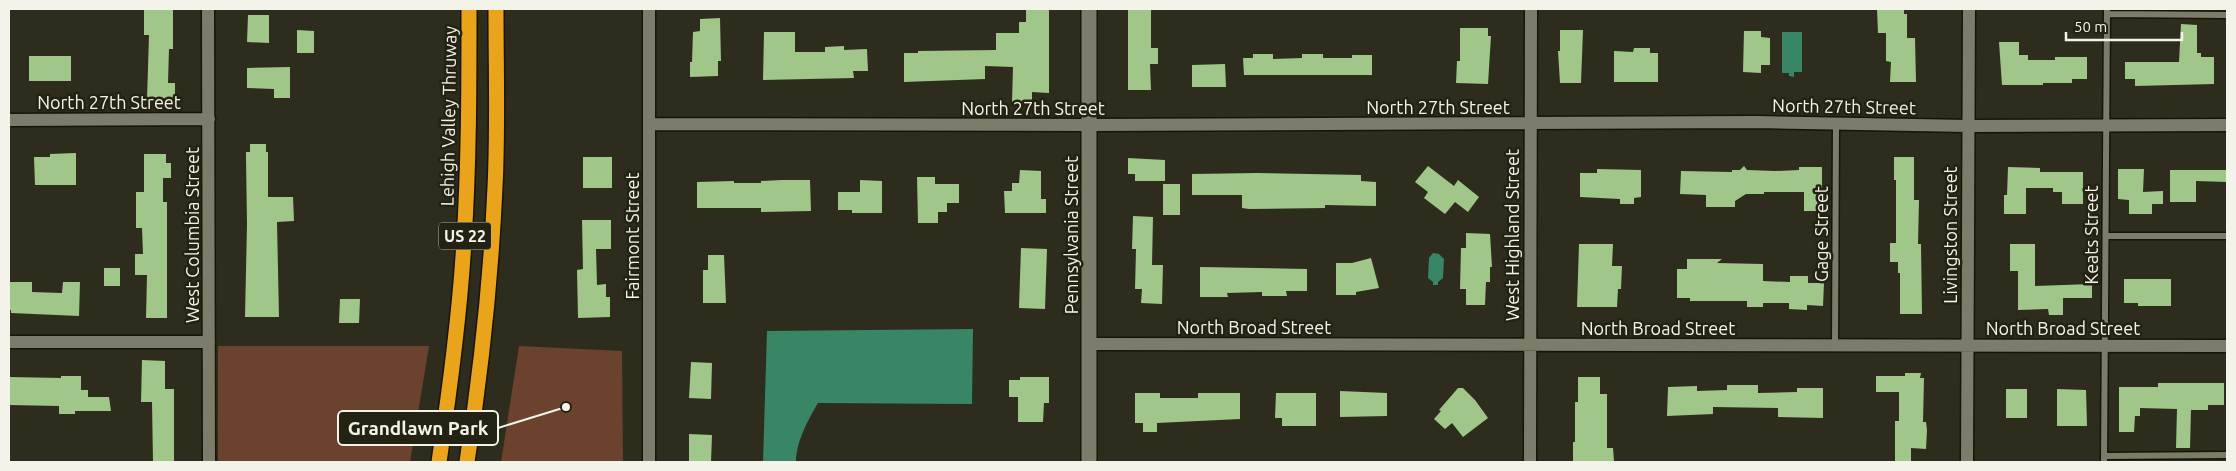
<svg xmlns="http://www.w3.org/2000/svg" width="2236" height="471" font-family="Ubuntu,sans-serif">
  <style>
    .green { fill: #6a422d }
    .water { fill: #398666 }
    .building { fill: #a0c68a }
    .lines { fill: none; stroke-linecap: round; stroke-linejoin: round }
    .lane-casing { stroke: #161506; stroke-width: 9 }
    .street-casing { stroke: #161506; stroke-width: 15 }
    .secondary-casing { stroke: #161506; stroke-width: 18 }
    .highway-casing { stroke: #161506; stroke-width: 18 }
    .lane { stroke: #7d7c6a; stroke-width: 6 }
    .street { stroke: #7d7c6a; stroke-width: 12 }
    .secondary { stroke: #7d7c6a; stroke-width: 15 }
    .highway { stroke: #eaa41c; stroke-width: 15 }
    .labels { text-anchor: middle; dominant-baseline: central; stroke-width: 5; stroke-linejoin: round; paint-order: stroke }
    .shield { fill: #242313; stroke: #b5b5a9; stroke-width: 1 }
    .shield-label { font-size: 16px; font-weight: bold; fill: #f3f3e9 }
    .street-label { font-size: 18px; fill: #f3f3e9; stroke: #242313 }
    .leader { fill: none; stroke: #f3f3e9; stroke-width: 2 }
    .callout-dot { fill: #f3f3e9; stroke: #242313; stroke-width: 2 }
    .callout { fill: #242313; stroke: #f3f3e9; stroke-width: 2 }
    .callout-label { font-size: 19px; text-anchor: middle; font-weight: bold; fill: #f3f3e9 }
  </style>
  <rect width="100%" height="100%" fill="#2e2d1d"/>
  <!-- green -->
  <path class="green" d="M218 346H429L410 462H218Z
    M519 346 622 351 623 462H501Z"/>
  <!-- water -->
  <path class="water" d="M1782 32H1802V72H1794V77L1789 76V73H1782Z
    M1433 253 1439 254 1444 259 1443 278 1438 282V285H1433V282L1428 278 1429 258Z
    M973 329 972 404 818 403C808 420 796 442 796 462H763L767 331Z"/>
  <!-- building -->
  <path class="building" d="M144 9H173V49H169L168 83H175V100H147L149 35H144Z
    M1026 9H1049V93L1032 92V102H1012L1013 67 985 66V79L904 82V53H918V51L996 50V33H1019V22H1026Z
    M1128 9H1151V48H1158V64H1150L1151 90H1128Z
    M1877 9H1904V14H1907V38H1915L1916 82H1890L1891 62 1886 61V33H1878Z
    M248 15H269V43L247 42Z
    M720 18 721 61H718V76L690 77V62H692L693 32 700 31V19Z
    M2181 24 2197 25V53H2201V57H2214V84L2135 86V79H2125V62H2179Z
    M1460 28H1488V36H1491L1488 84 1456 83 1457 61H1460Z
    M297 30 314 31V53H297Z
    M1560 30H1583L1581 83H1560L1558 51H1560Z
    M1744 31H1761V37L1770 38V65H1761V73L1743 72Z
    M764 32H795V52H825V47L844 46V50L867 49 868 71H853L854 78 763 80Z
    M1999 42H2019V55H2028V60H2055V57H2087V79H2072V83H2043V85H2002Z
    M1634 48H1650V53H1658V82H1614V51L1633 52Z
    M1253 54H1273V59L1302 58V54H1323V58H1352V55H1372V75H1244L1243 58H1253Z
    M29 56H71V81H29Z
    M1225 64 1226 87H1192V65Z
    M290 67V98H274V89L247 88V68Z
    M250 144H266V152H268V197H293L294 221 277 222 279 317H245L247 224 246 158V152H250Z
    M76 153V185H35L34 157H50V154Z
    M144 154H166V163H171V178H163V202H167V318H146L147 275H135V254H143L142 228H136V192H144Z
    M583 157H612V188H583Z
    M1894 157H1914V200H1919L1918 244H1921L1922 314H1900V273H1898V262H1890V243H1896V180H1894Z
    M1128 158 1165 160V181H1135V174H1128Z
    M1428 166 1454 186 1458 180 1479 197 1468 212 1455 202 1445 214 1424 198 1428 192 1415 182Z
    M1744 166 1747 170 1775 171 1799 170V167H1822V211H1804V192H1764V194H1746L1735 201V207H1706V195L1680 194 1681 171 1732 172V170H1740Z
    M2008 167 2040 168V172H2083V204H2062V192H2053V188H2026V214H2004V195H2007Z
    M1597 169 1641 170V197L1634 198V204H1620V199L1580 197V173H1597Z
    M2118 169H2144L2143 192 2163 191V204H2152V214H2129V200L2118 199Z
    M1020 170 1041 171V199H1046V213H1005L1004 191H1012V183H1019Z
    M2170 170H2227V182L2196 181V202H2170Z
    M1257 173 1361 175V181L1376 182V206L1325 205V208L1249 209 1242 208V195H1192V174Z
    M917 177H935V184H959V203H947V212H938V223H918Z
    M782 180H810L811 211 761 212V208H697V182L734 181V183H761V181Z
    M860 180 882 181V213H852V210H838V192H860Z
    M1163 184H1180V215H1163Z
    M1133 216 1153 217 1152 265H1163L1162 304 1141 303 1142 289H1135L1136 249H1132Z
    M582 220H611V249H596L597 285 606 284V297H610V317L578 318 577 270 583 269Z
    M1466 233 1490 234 1492 267H1490V282H1486L1485 305H1466V289H1460L1461 248H1466Z
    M1579 244H1613L1612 266H1622L1621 289H1618L1617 307H1577Z
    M2010 244H2035V286L2092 284V298H2063V315H2049L2048 309 2018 310V271H2010Z
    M1021 248 1047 249 1045 309 1019 308Z
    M708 255H724L726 303H703V270H708Z
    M1371 258 1379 288 1356 292V295H1336V263H1352Z
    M1687 259H1722L1717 263 1763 264V281L1790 282V276H1808V283H1824L1823 306 1807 305V310L1789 309V303H1763V307H1747V301H1690V298H1677V269H1687Z
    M1200 267 1307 269V291H1286L1287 296H1262V292L1227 293 1228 297H1200Z
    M104 268H120V286H104Z
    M2124 279H2171V306H2138V303H2124Z
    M9 282H32V292L62 293 63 282H80L79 316 11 313V310H9Z
    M340 299H360L359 323H339Z
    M142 360 165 361V389H174V462H153L152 402H141Z
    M691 362 712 363 711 399 689 398Z
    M1905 373H1921L1920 378H1924L1923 422H1926L1927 430 1926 449 1911 448V462H1895V421H1899V392H1876V376H1905Z
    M61 376H81V390H88V397H109L111 411H75V414H59V406L9 405V377L61 378Z
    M1020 377H1049V403H1044L1043 422H1018V397H1009V380H1020Z
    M1578 377H1600V394H1607V448H1613L1614 461 1573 462V442H1575V402H1578Z
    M2158 383H2224V405H2208V410H2191L2190 448H2176L2177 409 2140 408V416H2135L2134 432H2119V387H2158Z
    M1727 385H1758V393L1797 392V388H1823V418L1778 417V408L1713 407V414L1667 416 1668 387 1697 386V391L1727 390Z
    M1458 388H1463L1475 400 1488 418 1463 437 1452 423 1445 429 1434 419 1441 411 1439 410Z
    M2006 389H2027V418H2006Z
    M2057 389 2086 390 2087 426H2057Z
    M1340 391 1387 393V416L1340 417Z
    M1135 393H1160V398H1198V393H1240V419L1157 423V432H1143V423H1135Z
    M1276 393H1316V426H1282V418H1275Z
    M689 434 712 435 711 462H689Z"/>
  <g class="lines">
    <defs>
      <path id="lane" d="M2107 14 2227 15
        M2106 236H2227
        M1835 345 1836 123
        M2104 456 2227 455
        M2104 462 2107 9"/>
      <path id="street" d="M208 9 209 462
        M649 9V462
        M9 120 209 119
        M649 124 1090 125 1757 122 1968 126 2227 125
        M9 342H209
        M1090 344 2227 346
        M1530 462 1531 9
        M1967 462 1969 9"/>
      <path id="secondary" d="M1089 462V9"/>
      <path id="highway" d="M439 462C450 388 460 315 464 240 469 163 469 86 469 9
        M467 462C481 371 491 279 495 187 498 128 496 68 496 9"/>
    </defs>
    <!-- lane casing -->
    <use href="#lane" class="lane-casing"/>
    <!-- street casing -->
    <use href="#street" class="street-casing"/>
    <!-- secondary casing -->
    <use href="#secondary" class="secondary-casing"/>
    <!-- highway casing -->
    <use href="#highway" class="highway-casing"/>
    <!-- lane -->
    <use href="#lane" class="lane"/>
    <!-- street -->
    <use href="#street" class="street"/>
    <!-- secondary -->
    <use href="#secondary" class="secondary"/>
    <!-- highway -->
    <use href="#highway" class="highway"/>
  </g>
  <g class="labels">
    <!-- shield labels -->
    <rect class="shield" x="439" y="222.5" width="52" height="27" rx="4"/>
    <g class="shield-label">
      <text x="465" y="236">US 22</text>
    </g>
    <!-- street labels -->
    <g class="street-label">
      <text x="109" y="102">North 27th Street</text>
      <text transform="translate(1844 106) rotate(1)">North 27th Street</text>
      <text x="1438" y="107">North 27th Street</text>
      <text x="1033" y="108">North 27th Street</text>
      <text transform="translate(448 116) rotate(-89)">Lehigh Valley Thruway</text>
      <text transform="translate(1821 234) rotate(-90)">Gage Street</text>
      <text transform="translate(192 235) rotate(-90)">West Columbia Street</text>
      <text transform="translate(1071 235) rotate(-90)">Pennsylvania Street</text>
      <text transform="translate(1512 235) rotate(-90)">West Highland Street</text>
      <text transform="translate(1950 235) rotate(-90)">Livingston Street</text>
      <text transform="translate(2091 235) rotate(-90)">Keats Street</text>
      <text transform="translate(632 236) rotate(-90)">Fairmont Street</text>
      <text x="1254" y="327">North Broad Street</text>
      <text x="1658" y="328">North Broad Street</text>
      <text x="2063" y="328">North Broad Street</text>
    </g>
  </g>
  <!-- callouts -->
  <path class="leader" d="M566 407L498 428"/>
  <circle class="callout-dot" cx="566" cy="407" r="5"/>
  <rect class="callout" x="338" y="411" width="160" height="34" rx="5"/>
  <g class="callout-label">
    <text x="418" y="435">Grandlawn Park</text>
  </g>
  <!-- border -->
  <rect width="2236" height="471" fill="none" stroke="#f3f3e9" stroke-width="20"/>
  <!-- scale -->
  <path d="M2066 32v8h116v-8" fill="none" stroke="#f3f3e9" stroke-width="2.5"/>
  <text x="2074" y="32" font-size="15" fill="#f3f3e9" stroke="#242313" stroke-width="4" paint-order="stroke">50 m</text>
</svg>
